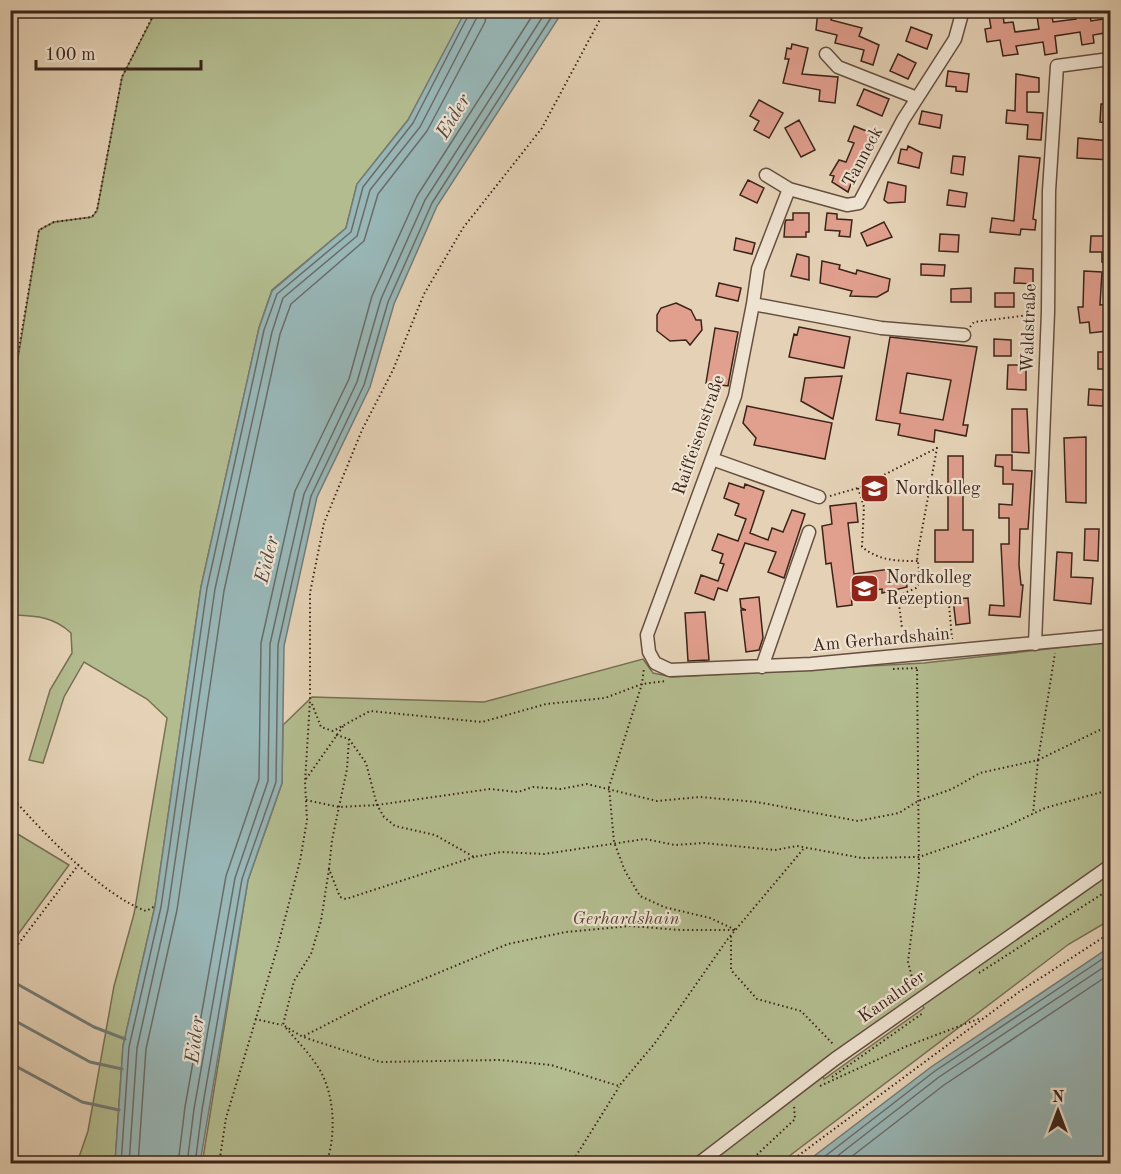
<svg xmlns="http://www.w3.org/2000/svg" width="1121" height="1174" font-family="'Old Standard TT',serif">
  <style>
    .green { fill: #b3bc8f; stroke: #777054; stroke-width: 1.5; fill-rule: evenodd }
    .water { fill: #98b6b6; stroke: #737b77; stroke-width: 1.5 }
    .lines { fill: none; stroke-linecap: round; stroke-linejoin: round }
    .shore { stroke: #6a6c68; stroke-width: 1.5 }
    .stream { stroke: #737b77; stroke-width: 3 }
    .building { fill: #e19f8e; stroke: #3b2319; stroke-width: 1.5; fill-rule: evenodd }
    .minor-casing { stroke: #664f40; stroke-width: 15 }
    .path { stroke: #3b2319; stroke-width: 2; stroke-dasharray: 1.5 3; stroke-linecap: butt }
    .minor { stroke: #eee2d0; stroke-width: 12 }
    .labels { text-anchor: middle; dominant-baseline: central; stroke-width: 4.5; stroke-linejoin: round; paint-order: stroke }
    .street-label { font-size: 18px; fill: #3b2319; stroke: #eee2d0 }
    .poi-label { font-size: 18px; fill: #3b2319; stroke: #eee2d0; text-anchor: start }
    .park-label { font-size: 18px; font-style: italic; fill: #594936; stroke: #eee2d0 }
    .water-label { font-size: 20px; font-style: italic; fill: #524840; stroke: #eee2d0 }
  </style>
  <rect width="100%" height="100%" fill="#e5d2b6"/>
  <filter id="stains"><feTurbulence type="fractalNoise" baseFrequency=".00333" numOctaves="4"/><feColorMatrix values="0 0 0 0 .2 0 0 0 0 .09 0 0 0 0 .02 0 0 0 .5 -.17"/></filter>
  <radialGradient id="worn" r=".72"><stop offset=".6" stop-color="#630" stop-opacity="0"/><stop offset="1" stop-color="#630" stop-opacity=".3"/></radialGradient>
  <!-- green -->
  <path class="green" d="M156 11H466L408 120 357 184 346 228 272 290 259 328 201 587 155 906 123 1046 115 1163H77L88 1131 114 986 134 914 167 718 147 699 84 662 64 697 43 763 29 760 50 690 72 653 71 633C53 616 35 616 11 615V401L39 230 54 222 92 217 97 211 122 77Z
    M1110 642V920L1069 944 780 1163 202 1164 248 880 282 783 283 725 312 697 484 702 643 659 653 673 672 677 924 663ZM922 1005 924 1008 824 1079 823 1076Z
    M11 830 69 865 11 944Z"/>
  <!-- water -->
  <path class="water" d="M466 10 563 11 437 206 394 304 370 387 317 497 284 646 282 783 248 880 200 1163H115L123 1046 155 906 201 587 259 328 272 291 346 228 357 184 408 120Z
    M1110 947V1163H805L931 1067Z"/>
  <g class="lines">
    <!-- shore -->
    <path class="shore" d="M121 1164 129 1047 161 907 207 588 264 330 277 294 351 232 363 187 413 123 471 10
      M129 1164 137 1048 168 909 215 589 272 332 283 298 357 236 370 190 420 127 476 19 478 10
      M138 1164 146 1049 177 910 224 591 280 334 291 304 364 241 378 194 427 131 485 22 487 10
      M178 1164 185 1107 226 876 259 779 261 643 295 491 349 379 372 296 417 196 536 10
      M187 1164 194 1109 235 878 268 781 270 644 304 494 357 382 381 299 425 200 547 10
      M195 1164 202 1110 242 879 276 782 278 645 311 496 364 385 388 302 432 203 556 10
      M815 1164 935 1071 1110 954
      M827 1164 939 1077 1110 963
      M842 1164 944 1085 1110 974"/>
    <!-- stream -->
    <path class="stream" d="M10 980 94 1027 125 1039
      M10 1018 90 1062 122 1069
      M10 1063 82 1102 119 1110"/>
  </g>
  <!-- building -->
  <path class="building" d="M818 10H833L831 20 862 28 859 36 879 45 873 65 861 61 864 50 835 43 837 35 816 30Z
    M1036 10H1051L1053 22 1076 19 1075 10H1089L1091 21 1110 18V32L1093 35 1094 43 1082 45 1080 32 1055 36 1057 53 1045 55 1043 42 1016 46 1018 54 1003 56 1000 40 987 42 985 29 991 28 989 16 1003 14 1004 23 1013 22 1015 32 1039 29Z
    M911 27 932 35 927 49 906 41Z
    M792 44 808 48 802 74 838 77 835 103 819 101 820 90 783 83 789 59H785L787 48 791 49Z
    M898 54 916 63 908 79 890 71Z
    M948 71 969 74 967 92 956 91V87L946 86Z
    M1016 74 1039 78V92H1027V112L1043 113 1041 140 1027 139 1028 125 1006 123 1007 110 1015 111Z
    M864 89 889 99 882 116 857 105Z
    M759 100 783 113 769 138 754 130 759 121 750 116Z
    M1101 104H1110V123L1100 122Z
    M922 111 942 115 940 128 919 124Z
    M799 120 815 150 801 157 785 128Z
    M854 126 874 134 864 156 861 155 848 192 832 182 834 176 830 175 839 160 846 162 854 143 848 141Z
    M1078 138 1110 141V160L1077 158Z
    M908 146 922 153 919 168 898 163 901 149 907 150Z
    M953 156 965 157 963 175 951 173Z
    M1019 156 1040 158 1033 219 1036 220 1035 230 1021 229 1020 235 990 232 992 218 1014 221Z
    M748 180 764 188 757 203 740 195Z
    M888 182 906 186 905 202 888 203 884 200Z
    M949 190 967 193 965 207 947 205Z
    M793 213H809V232H806V237H784L785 223 786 220H793Z
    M827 213 837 214V219L852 220 850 237 839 236 840 231 825 230Z
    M884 222 892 237 867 246 861 233Z
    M940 234 959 235 958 252 939 251Z
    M1091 236H1110V263L1102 262V252H1090Z
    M736 238 755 243 752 254 734 250Z
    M797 254 809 257V280L791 276Z
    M822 261 840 265 839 269 856 274 857 270 890 279 888 291 877 297 850 296 852 291 820 283Z
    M921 264 945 265 944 276 921 275Z
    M1015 268 1033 269V284L1014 283Z
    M1084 271 1102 272 1100 305 1110 304V320H1106L1107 331 1090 333 1089 322 1080 323 1078 307H1083Z
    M719 283 741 288 738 301 716 296Z
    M971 288V302H951V289Z
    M995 293H1014V307H995Z
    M676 303 691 310 696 320H701L702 330 690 345 686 340 670 341 657 331V315L661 308Z
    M799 327 850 337 844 368 789 357 794 334 797 335Z
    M715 328 738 332 728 386 706 383Z
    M890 337 977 347 963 425H968L966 436 935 430 934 442 898 435 900 424 876 420ZM907 373 951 380 943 420 900 413Z
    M994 339 1011 340V356H994Z
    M1098 352H1110V369H1098Z
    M1008 365H1026V390L1007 389Z
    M842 376 833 419 801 401 805 378Z
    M1089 389 1104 390 1103 406 1088 405Z
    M747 406 832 423 825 459 754 445 756 438 743 423Z
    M1012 409H1027L1029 453 1012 452Z
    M1086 437V503L1066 502 1064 438Z
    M996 455H1012V470L1032 471 1028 529H1020L1019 565 1021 585H1023L1020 617 989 615 990 605 1004 606 1001 544H1009V518H999V504L1012 505 1013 484H1003V467L995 466Z
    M948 456H963V530H973V562H935V530H948Z
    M729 483 744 488 745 484 764 491 750 533 768 540 772 528 783 532 792 510 805 514 784 578 768 572 776 552 745 543 727 591 718 588 714 600 695 593 701 575 718 581 724 564 720 563 723 554 712 550 718 534 738 541 746 519 735 515 739 504 724 498Z
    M856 503 858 522 848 523 854 574 890 569 891 577 906 575 907 587 882 593V589L851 593 852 605 837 607 831 563 826 564 822 526 832 524 830 506Z
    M1085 529H1099L1098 561 1084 560Z
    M1057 552 1072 553 1071 577 1093 578 1091 604 1054 600Z
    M759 597 763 638 759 650 746 652 741 610H746L741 608 740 599Z
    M968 598 970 623 956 625 953 599Z
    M705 612 709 660 688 661 685 613Z"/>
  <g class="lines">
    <defs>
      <path id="minor" d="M826 54 838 67 917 98
        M766 175 789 189
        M753 304 758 269 789 189 847 205 859 203 903 120 955 39 963 10
        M964 335 881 328 753 304 735 396 647 635 649 652 655 663 670 670 811 664 1110 636
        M712 459 819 497
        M1035 644 1048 312 1049 191 1057 66 1110 59
        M762 667 809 532
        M698 1164 835 1059 1110 866"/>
    </defs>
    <!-- minor casing -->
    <use href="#minor" class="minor-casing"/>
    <!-- path -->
    <path class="path" d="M970 327 974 322 1037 314
      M10 401 39 230 54 222 92 217 97 210 122 77 156 10
      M858 488 864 507 862 547C880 561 896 561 918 561
      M830 496 858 488 937 448 917 557 921 581 916 588 898 596 904 644
      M948 593 952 639
      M893 669 917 668
      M312 704 321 727 333 731 370 711 482 722 546 704 605 698 642 684 666 681
      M336 735 349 739 366 763 377 805 384 817 395 826 435 835 474 857 501 852 544 854 645 839 675 845 704 843 775 850 797 846 862 858 919 857 1003 828 1045 808 1102 792 1110 787
      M349 739 347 769 332 840 329 869 340 897 346 899 474 857
      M1038 760 1055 653
      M1038 760 1110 725
      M306 779 344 725
      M10 800 15 801C47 836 102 895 146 911L155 906
      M306 800 339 807 377 805 490 789 518 792 533 787 561 789 587 784 657 801 700 797 757 802 858 821 899 813 918 801 952 789 980 773 1038 760 1033 814
      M329 869 321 921 311 954 294 981 283 1025 303 1037 380 1062 500 1060 551 1065 619 1086 655 1043 727 940 805 847
      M731 936V970L757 999 801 1011 834 1045
      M10 955 79 864
      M979 973 1110 889
      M915 989 908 962 919 873 917 667
      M255 1019 282 1025
      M286 1028C298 1042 312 1056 321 1072 335 1098 336 1137 326 1164
      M304 1036 380 997 508 944 566 932 630 926 680 930H736L710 918 664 907 640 896 625 871 614 842 609 787 642 684 644 668
      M832 1077 923 1013
      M820 1086 907 1046 981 1018
      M219 1164 226 1118 277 949 300 861 307 820 305 782 310 701V593L324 523 362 430 393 370 424 294 463 228 542 128 605 10
      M571 1164 619 1087
      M747 1164 795 1119 794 1106
      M787 1164 1019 992 1110 933"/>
    <!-- minor -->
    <use href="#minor" class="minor"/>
  </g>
  <!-- icons -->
  <defs>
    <symbol id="university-square" viewBox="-11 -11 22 22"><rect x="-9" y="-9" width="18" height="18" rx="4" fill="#8f2418" stroke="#eee2d0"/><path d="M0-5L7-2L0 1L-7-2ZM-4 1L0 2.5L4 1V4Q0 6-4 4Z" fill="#fff"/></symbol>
  </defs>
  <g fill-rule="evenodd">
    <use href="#university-square" x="858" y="472" width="33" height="33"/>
    <use href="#university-square" x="848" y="572" width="33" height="33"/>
  </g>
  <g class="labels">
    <!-- street labels -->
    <g class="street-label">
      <text transform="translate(863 157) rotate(-62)">Tanneck</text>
      <text transform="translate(1029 328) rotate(-88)">Waldstraße</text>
      <text transform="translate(699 435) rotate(-71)">Raiffeisenstraße</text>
      <text transform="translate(881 640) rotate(-5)">Am Gerhardshain</text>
      <text transform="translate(892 997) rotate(-35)">Kanalufer</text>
    </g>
    <!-- poi labels -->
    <g class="poi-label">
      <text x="895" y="489">Nordkolleg</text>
      <text x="886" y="578">Nordkolleg<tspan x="886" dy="21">Rezeption</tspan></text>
    </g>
    <!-- park labels -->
    <g class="park-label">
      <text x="626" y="919">Gerhardshain</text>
    </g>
    <!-- water labels -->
    <g class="water-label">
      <text transform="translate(454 117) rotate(-59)">Eider</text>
      <text transform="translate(268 560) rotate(-76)">Eider</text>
      <text transform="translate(196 1040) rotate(-83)">Eider</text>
    </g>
  </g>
  <!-- margin -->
  <rect width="1121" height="1174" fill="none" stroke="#e5d2b6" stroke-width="36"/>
  <rect x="12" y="12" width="1097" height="1150" fill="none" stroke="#3b2319" stroke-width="3"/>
  <rect x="18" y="18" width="1085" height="1138" fill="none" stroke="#3b2319" stroke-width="1.5"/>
  <!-- north arrow -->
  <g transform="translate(1058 1111)" stroke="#eee2d0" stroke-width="4.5" paint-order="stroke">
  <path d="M0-4.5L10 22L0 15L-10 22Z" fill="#3b2319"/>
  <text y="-9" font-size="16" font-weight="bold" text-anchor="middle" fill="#3b2319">N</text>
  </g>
  <!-- scale -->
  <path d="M36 60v9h165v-9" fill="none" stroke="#3b2319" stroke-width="3"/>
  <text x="45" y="60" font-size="18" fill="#3b2319" stroke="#eee2d0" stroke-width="4.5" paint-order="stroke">100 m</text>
  <rect width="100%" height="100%" filter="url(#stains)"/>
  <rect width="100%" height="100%" fill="url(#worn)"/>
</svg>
